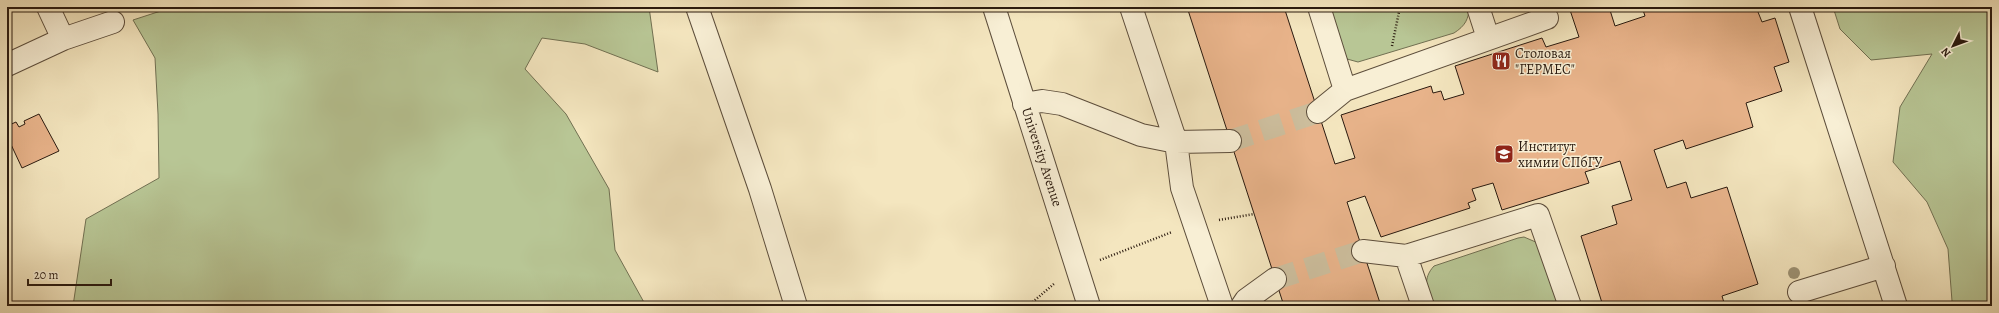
<svg xmlns="http://www.w3.org/2000/svg" width="1999" height="313" font-family="Alegreya,serif">
  <style>
    .green { fill: #b8c695; stroke: #717052 }
    .building { fill: #e8b38a; stroke: #2a1a0f }
    .lines { fill: none; stroke-linecap: round; stroke-linejoin: round }
    .minor-tunnel { stroke: #ccbd9c; stroke-width: 22; stroke-dasharray: 22 11; stroke-linecap: butt }
    .minor-casing { stroke: #5c4d3b; stroke-width: 24 }
    .path { stroke: #2a1a0f; stroke-width: 2.5; stroke-dasharray: 1 2; stroke-linecap: butt }
    .minor { stroke: #f8efd5; stroke-width: 22 }
    .tree { fill: #9d9274 }
    .labels { text-anchor: middle; dominant-baseline: central; stroke-width: 3; stroke-linejoin: round; paint-order: stroke }
    .poi-label { font-size: 14px; fill: #2a1a0f; stroke: #f8efd5; text-anchor: start }
    .street-label { font-size: 14px; fill: #2a1a0f; stroke: #f8efd5 }
  </style>
  <rect width="100%" height="100%" fill="#f4e6bf"/>
  <filter id="stains"><feTurbulence type="fractalNoise" baseFrequency=".005" numOctaves="4"/><feColorMatrix values="0 0 0 0 .2 0 0 0 0 .09 0 0 0 0 .02 0 0 0 .5 -.17"/></filter>
  <radialGradient id="worn" r=".72"><stop offset=".6" stop-color="#630" stop-opacity="0"/><stop offset="1" stop-color="#630" stop-opacity=".3"/></radialGradient>
  <!-- green -->
  <path class="green" d="M173 7H649L658 72 585 44 542 38 525 69 566 114 609 189 615 250 646 306H73L86 219 159 178 158 114 155 58 133 20Z
    M1327 7H1469C1469 19 1465 26 1454 33L1358 62 1347 59Z
    M1833 7H1992V306H1956L1952 301 1948 249 1927 202 1893 162 1900 107 1932 54 1871 60 1840 29Z
    M1524 237 1538 243 1562 306H1431C1427 290 1422 279 1434 266L1518 238Z"/>
  <!-- building -->
  <path class="building" d="M1187 7H1284L1335 164 1355 158 1341 115 1431 86 1433 93 1441 91 1444 100 1464 94 1455 66 1542 38 1546 47 1579 37 1569 7H1609L1615 26 1645 16 1642 7H1716V9L1723 7H1756L1762 22 1775 18 1789 62 1774 67 1782 91 1746 103 1753 127 1686 149 1683 140 1654 150 1667 188 1686 182 1691 198 1727 187 1758 284 1722 296 1725 306H1603L1581 236 1617 224 1612 206 1632 200 1620 161 1585 172 1589 183 1502 210 1493 183 1472 189 1476 200 1468 203 1470 208 1381 237 1365 196 1347 202 1381 306H1284Z
    M39 114 59 151 22 168 7 136V126L16 122 19 127 25 124 24 121Z"/>
  <g class="lines">
    <!-- minor-tunnel -->
    <path class="minor-tunnel" d="M1230 141 1318 112
      M1275 279 1363 251"/>
    <defs>
      <path id="minor" d="M48 7 63 39
        M697 7 760 189 796 306
        M994 7 1089 306
        M1131 7 1176 142 1182 188 1222 306
        M1478 7 1488 38
        M1800 7 1896 306
        M7 65 63 39 113 22
        M1345 90 1547 18
        M1024 104 1042 101 1062 104 1141 135 1176 142 1230 141
        M1318 112 1345 90 1319 7
        M1363 251 1406 256 1538 215 1570 306
        M1406 256 1423 306
        M1799 292 1884 266
        M1242 306 1246 300 1275 279"/>
    </defs>
    <!-- minor casing -->
    <use href="#minor" class="minor-casing"/>
    <!-- path -->
    <path class="path" d="M135 11 143 7
      M1392 46 1400 7
      M1219 220 1254 214
      M1100 260 1172 232
      M1028 306 1055 283"/>
    <!-- minor -->
    <use href="#minor" class="minor"/>
  </g>
  <!-- trees -->
  <circle class="tree" cx="1794" cy="273" r="6"/>
  <!-- icons -->
  <defs>
    <symbol id="restaurant-square" viewBox="-11 -11 22 22"><rect x="-9" y="-9" width="18" height="18" rx="4" fill="#8f2418" stroke="#f8efd5"/><path d="M-5-6h1v4h1v-4h1v4h1v-4h1v5L-1.5 .5V6h-2V.5L-5-1ZM5-6V6H3V1.5H1.5Q1.5-4 5-6Z" fill="#fff"/></symbol>
    <symbol id="university-square" viewBox="-11 -11 22 22"><rect x="-9" y="-9" width="18" height="18" rx="4" fill="#8f2418" stroke="#f8efd5"/><path d="M0-5L7-2L0 1L-7-2ZM-4 1L0 2.5L4 1V4Q0 6-4 4Z" fill="#fff"/></symbol>
  </defs>
  <g fill-rule="evenodd">
    <use href="#restaurant-square" x="1490" y="50" width="22" height="22"/>
    <use href="#university-square" x="1493" y="143" width="22" height="22"/>
  </g>
  <g class="labels">
    <!-- poi labels -->
    <g class="poi-label">
      <text x="1515" y="53">Столовая<tspan x="1515" dy="16">"ГЕРМЕС"</tspan></text>
      <text x="1518" y="146">Институт<tspan x="1518" dy="16">химии СПбГУ</tspan></text>
    </g>
    <!-- street labels -->
    <g class="street-label">
      <text transform="translate(1042 157) rotate(72)">University Avenue</text>
    </g>
  </g>
  <!-- margin -->
  <rect width="1999" height="313" fill="none" stroke="#f4e6bf" stroke-width="24"/>
  <rect x="8" y="8" width="1983" height="297" fill="none" stroke="#2a1a0f" stroke-width="2"/>
  <rect x="12" y="12" width="1975" height="289" fill="none" stroke="#2a1a0f"/>
  <!-- north arrow -->
  <g transform="translate(1953 46) rotate(228)" stroke="#f8efd5" stroke-width="3" paint-order="stroke">
  <path d="M0-3L7 15L0 10L-7 15Z" fill="#2a1a0f"/>
  <text y="-6" font-size="11" font-weight="bold" text-anchor="middle" fill="#2a1a0f">N</text>
  </g>
  <!-- scale -->
  <path d="M28 279v6h83v-6" fill="none" stroke="#2a1a0f" stroke-width="2"/>
  <text x="34" y="279" font-size="12" fill="#2a1a0f" stroke="#f8efd5" stroke-width="3" paint-order="stroke">20 m</text>
  <rect width="100%" height="100%" filter="url(#stains)"/>
  <rect width="100%" height="100%" fill="url(#worn)"/>
</svg>
